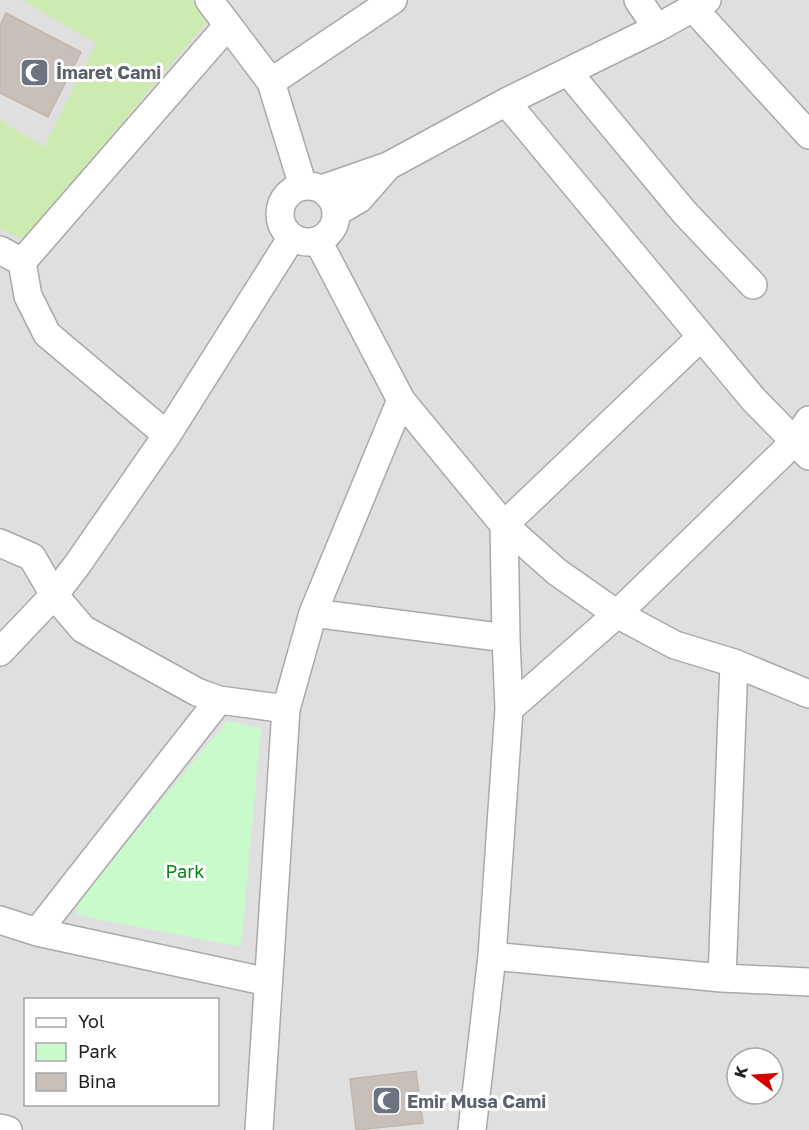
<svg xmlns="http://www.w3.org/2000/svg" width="809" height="1130" font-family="'Golos Text',sans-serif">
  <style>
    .residential { fill: #e0dfdf; fill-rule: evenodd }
    .grass { fill: #cdebb0 }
    .park { fill: #c8facc }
    .building { fill: #c7bfb8; stroke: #c4b6ab; stroke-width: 1.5 }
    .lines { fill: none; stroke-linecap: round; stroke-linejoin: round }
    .minor-casing { stroke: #a9a9a9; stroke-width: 30 }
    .minor { stroke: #fff; stroke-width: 27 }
    .labels { text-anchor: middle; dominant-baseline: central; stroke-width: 6; stroke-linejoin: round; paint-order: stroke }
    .worship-label { font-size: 18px; font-weight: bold; fill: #5b616d; stroke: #fff; text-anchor: start }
    .park-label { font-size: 18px; fill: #0c8416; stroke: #fff }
  </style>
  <rect width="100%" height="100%" fill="#f2efe9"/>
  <!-- residential -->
  <path class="residential" d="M0 0H809V1130H0ZM26 1000H218V1104H26ZM737 1058H773V1094H737Z"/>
  <!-- grass -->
  <path class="grass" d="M22 0H192L209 19 24 240 0 228V120L44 147 96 43Z"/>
  <!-- park -->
  <path class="park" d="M227 721 261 728 241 947 77 915 78 901Z"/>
  <!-- building -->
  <path class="building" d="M6 13 81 52 48 117 0 93V26Z
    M416 1071 423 1123 356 1130 350 1079Z"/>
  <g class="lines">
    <defs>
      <path id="minor" d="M209 0 271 82 303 186
        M638 0 657 28
        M693 8 809 135
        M568 72 684 212 753 285
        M271 82 393 0
        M506 102 754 400 809 456
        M388 166 506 102 657 28 707 0
        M280 214a28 28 0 1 1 56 0a28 28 0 1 1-56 0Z
        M322 189 388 166 359 199 337 212
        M318 241 401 400 504 525 557 572 617 614 675 645 734 663 809 694
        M0 250 22 262 28 296 47 334 167 435
        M22 262 228 25
        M0 543 32 557 54 595 83 629 197 692 219 700 286 709
        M313 613 506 638
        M0 652 54 595 77 565 167 435 292 237
        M509 709 617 614 794 442 809 420
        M0 920 37 932 268 982
        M37 932 219 700
        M492 956 722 978 809 982
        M722 978 734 663
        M0 1128 8 1130
        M259 1130 286 709 313 613 401 400
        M472 1130 492 956 509 709 506 638 504 525 701 337"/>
    </defs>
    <!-- minor casing -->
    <use href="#minor" class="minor-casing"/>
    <!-- minor -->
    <use href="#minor" class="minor"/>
  </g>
  <!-- icons -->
  <defs>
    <symbol id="mosque-square" viewBox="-11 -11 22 22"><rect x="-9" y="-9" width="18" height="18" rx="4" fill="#6b7280" stroke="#fff"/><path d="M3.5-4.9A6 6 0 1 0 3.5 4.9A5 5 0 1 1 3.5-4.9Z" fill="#fff"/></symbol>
  </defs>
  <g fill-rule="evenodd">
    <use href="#mosque-square" x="18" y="56" width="33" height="33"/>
    <use href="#mosque-square" x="370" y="1084" width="33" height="33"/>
  </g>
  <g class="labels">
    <!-- worship labels -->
    <g class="worship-label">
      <text x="56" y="72">İmaret Cami</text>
      <text x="407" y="1101">Emir Musa Cami</text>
    </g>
    <!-- park labels -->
    <g class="park-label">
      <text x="185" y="871">Park</text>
    </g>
  </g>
  <!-- legend -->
  <rect x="24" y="998" width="195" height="108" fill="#ffffff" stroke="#a7a7a7" stroke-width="1.5"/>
  <rect x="36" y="1018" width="30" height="9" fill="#ffffff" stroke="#a7a7a7" stroke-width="1.5"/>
  <text x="78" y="1028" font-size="18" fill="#222222">Yol</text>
  <rect x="36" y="1043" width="30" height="18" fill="#c8facc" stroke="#a7a7a7" stroke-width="1.5"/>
  <text x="78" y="1058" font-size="18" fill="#222222">Park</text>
  <rect x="36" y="1073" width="30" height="18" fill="#c7bfb8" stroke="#a7a7a7" stroke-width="1.5"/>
  <text x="78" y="1088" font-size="18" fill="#222222">Bina</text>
  <!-- north arrow -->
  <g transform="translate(755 1076) rotate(287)"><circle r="28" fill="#ffffff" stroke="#a7a7a7" stroke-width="1.5"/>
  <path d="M0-4.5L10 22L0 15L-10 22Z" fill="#d40000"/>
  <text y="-9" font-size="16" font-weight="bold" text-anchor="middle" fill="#222222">K</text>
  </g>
</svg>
